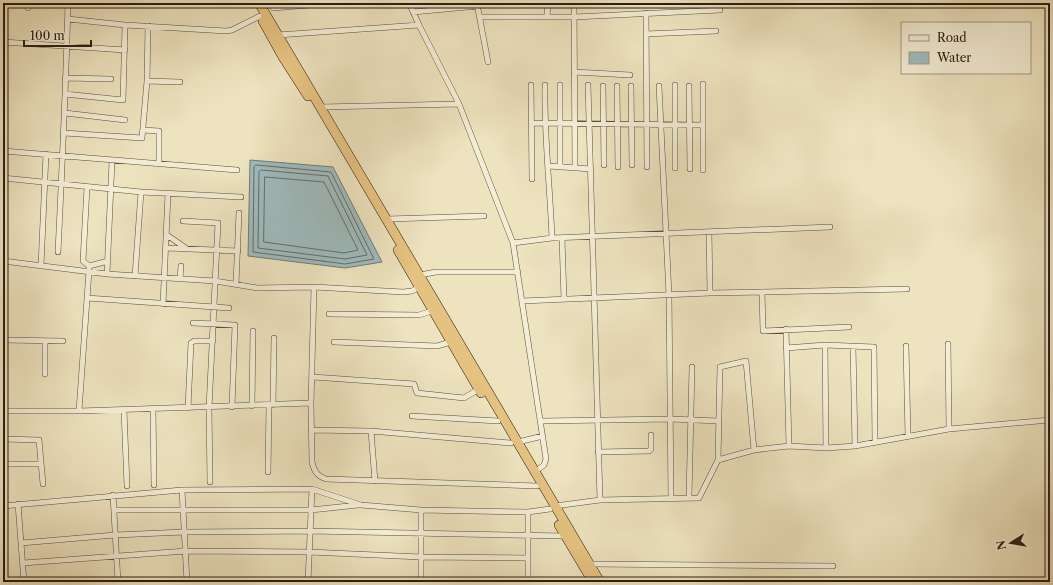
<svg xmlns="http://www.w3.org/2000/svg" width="1053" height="585" font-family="'Libre Caslon Text',serif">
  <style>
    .water { fill: #9fbbbe; stroke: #707b7a }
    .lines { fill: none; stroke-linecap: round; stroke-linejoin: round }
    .shore { stroke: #646c69; stroke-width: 1 }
    .minor-casing { stroke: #5a4e3f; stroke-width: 6 }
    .trunk-casing { stroke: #291c14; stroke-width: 10 }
    .minor { stroke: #f3edd5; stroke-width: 5 }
    .trunk { stroke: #e6c280; stroke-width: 9 }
  </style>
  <rect width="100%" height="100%" fill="#ede3bf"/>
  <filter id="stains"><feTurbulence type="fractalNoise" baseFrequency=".005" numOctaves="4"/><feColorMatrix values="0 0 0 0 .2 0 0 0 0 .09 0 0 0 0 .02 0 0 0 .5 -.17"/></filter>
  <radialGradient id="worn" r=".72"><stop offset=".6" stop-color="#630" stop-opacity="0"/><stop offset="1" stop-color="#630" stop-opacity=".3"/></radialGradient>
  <!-- water -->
  <path class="water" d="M250 160 333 167 382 262 345 268 248 256Z"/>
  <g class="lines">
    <!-- shore -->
    <path class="shore" d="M256 165 331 172 374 259 345 264 253 252 254 167Z
      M261 170 328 176 367 255 345 259 258 248 259 172Z
      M265 177 324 182 358 250 344 253 264 242Z"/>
    <defs>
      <path id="minor" d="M271 3 273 8 333 3
        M409 3 419 25 459 104 513 243 546 459 544 465 535 472
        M574 3 575 168
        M477 4 488 62
        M28 8 29 3
        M413 12 478 6
        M646 13 647 167
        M480 17H574L720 10
        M547 17 548 3
        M68 19 125 25 226 31 232 30 260 16
        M646 34 716 31
        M278 35 419 25
        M3 42 125 50
        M574 72 630 75
        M65 78 111 79
        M147 81 180 82
        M703 84V170
        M531 85 532 179
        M545 85C544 136 550 187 552 238
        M560 85V167
        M588 85 600 500
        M603 86 604 165
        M617 86 618 167
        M631 86 632 165
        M659 86 669 295 671 498
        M689 86 690 169
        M65 94 123 100 125 25
        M321 107 459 104
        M65 113 125 120
        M532 123 703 125
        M143 130 159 131V163
        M64 133 142 138 147 81 148 26
        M3 151 237 170
        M549 166 591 169
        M675 168V85
        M3 178 141 192 241 197
        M87 187 83 261 89 266V271L79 411 311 403
        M388 219 484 216
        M183 221 218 223 209 408 210 482
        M709 232 710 293
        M167 235 187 249
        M562 238 564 299
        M513 243 552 238 830 227
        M167 248 238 251
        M58 252C62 169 66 86 68 3
        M3 261 107 274 215 281 257 288 314 287 403 292 412 291 419 287
        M41 266 46 154
        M89 266 108 261
        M107 274 112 161
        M420 275 436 272H518
        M135 276 141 192
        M180 278 181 266
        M236 284 239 213
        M314 287 311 403 312 462C314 471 317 476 326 479L537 486
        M762 292 763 331 849 327
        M87 298 229 308
        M522 301 710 293 907 289
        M163 304 168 194
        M329 314 419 315 432 311
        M193 323 235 325 232 407
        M786 329 789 446
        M3 340 63 341
        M45 341V374
        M334 342 437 346 451 342
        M948 344 949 429
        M825 345 826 448
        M853 346 855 446
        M906 346 908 436
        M786 348 825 345 874 347 875 442
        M313 377 414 384 417 393 464 398 479 389
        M273 405 274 338
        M252 406 253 331
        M188 408 191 343 194 341H213
        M153 409 154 485
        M124 410 127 486
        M3 411H79
        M412 416 498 421
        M542 421 671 419 718 421
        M311 430 371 431 511 443
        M371 431 375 481
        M3 439 39 440 43 484
        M518 442 543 436
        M598 452 649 451 651 449V435
        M718 460 720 367 746 361 754 450
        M3 464H41
        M268 472 269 405
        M182 490 187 582
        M113 495 118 582
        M689 497 692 367
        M18 504 24 582
        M3 506 182 490 312 489 361 505 421 510 528 512 550 509
        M555 506 600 500 699 498 718 460 754 450 789 446 826 448 855 446 949 429 1050 420
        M114 510H311L358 505
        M21 543 115 535 185 532 310 531 565 536
        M23 563 186 551 309 552 421 557 528 558
        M590 564 833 566
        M271 582 308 580 338 582
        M308 582 312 489
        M421 582V510
        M528 582V512"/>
      <path id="trunk" d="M259 3 600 582
        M263 21 283 57 308 96
        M398 250 481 393
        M559 525 593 582"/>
    </defs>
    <!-- minor casing -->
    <use href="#minor" class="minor-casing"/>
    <!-- trunk casing -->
    <use href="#trunk" class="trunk-casing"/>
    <!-- minor -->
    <use href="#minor" class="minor"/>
    <!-- trunk -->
    <use href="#trunk" class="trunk"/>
  </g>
  <!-- margin -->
  <rect width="1053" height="585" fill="none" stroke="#ede3bf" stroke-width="16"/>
  <rect x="4" y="4" width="1045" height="577" fill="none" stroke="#291c14" stroke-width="2"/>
  <rect x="8" y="8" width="1037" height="569" fill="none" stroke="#291c14"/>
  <!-- legend -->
  <rect x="901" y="22" width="130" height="52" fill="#f3edd5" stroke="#a29988"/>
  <rect x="909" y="35" width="20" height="6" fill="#f3edd5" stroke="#a29988"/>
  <text x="937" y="42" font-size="12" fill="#291c14">Road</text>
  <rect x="909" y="52" width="20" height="12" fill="#9fbbbe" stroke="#a29988"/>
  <text x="937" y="62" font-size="12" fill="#291c14">Water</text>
  <!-- north arrow -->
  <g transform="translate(1011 543) rotate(258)" stroke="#f3edd5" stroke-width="3" paint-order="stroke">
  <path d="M0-3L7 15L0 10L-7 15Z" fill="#291c14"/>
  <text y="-6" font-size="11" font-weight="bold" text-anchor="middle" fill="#291c14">N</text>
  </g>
  <!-- scale -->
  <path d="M24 40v6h67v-6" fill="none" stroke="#291c14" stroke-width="2"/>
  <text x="30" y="40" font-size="12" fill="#291c14" stroke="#f3edd5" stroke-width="3" paint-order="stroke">100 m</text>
  <rect width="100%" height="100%" filter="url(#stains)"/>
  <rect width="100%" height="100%" fill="url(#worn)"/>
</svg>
